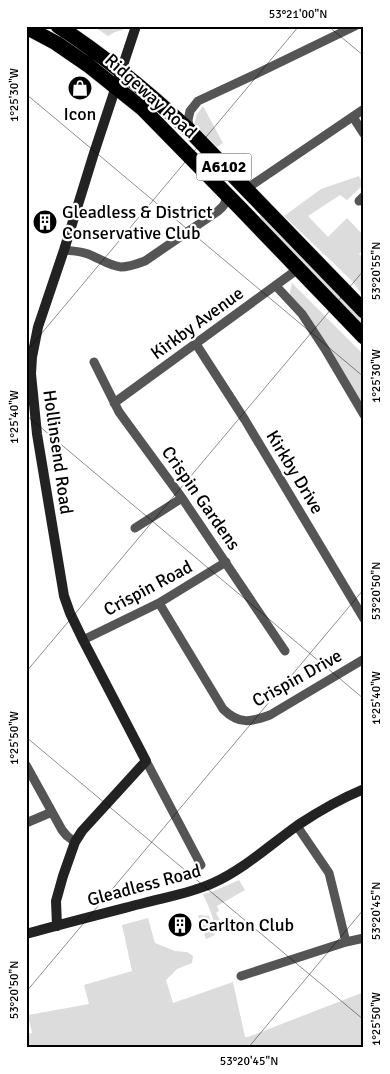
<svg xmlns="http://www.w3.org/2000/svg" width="390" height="1074" font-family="Signika,sans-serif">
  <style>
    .green { fill: #dcdcdc }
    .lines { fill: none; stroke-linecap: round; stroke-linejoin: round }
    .stream { stroke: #a3a3a3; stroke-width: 2.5 }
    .highway-casing { stroke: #dbdbdb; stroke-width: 16 }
    .street { stroke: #555; stroke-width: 9 }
    .secondary { stroke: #222; stroke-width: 10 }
    .highway { stroke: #000; stroke-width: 15 }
    .tram { stroke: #000; stroke-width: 1 }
    .ticks { fill: none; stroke: #000; stroke-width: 1; stroke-opacity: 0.45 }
    .labels { text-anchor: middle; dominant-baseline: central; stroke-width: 4.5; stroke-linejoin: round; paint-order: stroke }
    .shield { fill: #fff; stroke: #4c4c4c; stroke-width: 1 }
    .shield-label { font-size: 16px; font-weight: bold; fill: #000 }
    .street-label { font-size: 18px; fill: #000; stroke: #fff }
    .poi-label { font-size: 18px; fill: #000; stroke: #fff; text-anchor: start }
    .neatline { fill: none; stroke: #000; stroke-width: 2 }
    .ticks-label { font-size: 12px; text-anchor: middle; fill: #000 }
  </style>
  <rect width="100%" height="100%" fill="#fff"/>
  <!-- green -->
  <path class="green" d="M93 26H124L123 30 115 32 108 36Z
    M203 106 223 143 217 147 194 124 197 114Z
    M359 176 363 185 347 200 340 195 308 216 328 237 347 218 364 236V249L359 254 364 259V299L357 287 351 280 284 216 321 189Z
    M261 215 364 321V329L258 218Z
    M292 283 364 355V406L290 296V291Z
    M239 880 245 890 217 906 219 911 216 913 222 924 216 928 210 910 203 894 214 891Z
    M200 915 209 916 215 935 206 939 198 916Z
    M148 918 155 943 175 951 187 952 193 956 192 963 177 969 166 980 173 1003 233 982 245 1037H248L364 992V1048H26V1034L32 1033 28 1015 89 1004 84 985 132 971 122 925Z"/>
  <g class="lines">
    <!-- stream -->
    <path class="stream" d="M236 1048 237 1047"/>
    <defs>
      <path id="highway" d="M58 26C106 57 149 93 190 131L364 311
        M26 27 56 43 88 65 143 109 240 208 364 337"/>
    </defs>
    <!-- highway casing -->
    <use href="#highway" class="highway-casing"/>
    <!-- street -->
    <path class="street" d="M353 117 364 134
      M190 131 188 120 190 111 198 101 258 73 355 26
      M246 189 364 109
      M359 201 364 196
      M64 250C72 251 80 251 88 254 99 258 109 266 121 267 130 267 137 264 145 261L218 211C225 205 227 202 225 193
      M276 286 302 314 325 349 364 415
      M196 344 245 420 364 619
      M94 362 119 412 182 498 285 651
      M114 403 298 269
      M135 528 182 498
      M159 603 223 709C239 725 251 722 270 715L364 659
      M83 640 159 603 226 562
      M146 761 201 865
      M26 765 62 830 67 836 75 842
      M26 823 52 812
      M297 826 329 873 346 942
      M241 976 346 942 364 938"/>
    <!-- secondary -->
    <path class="secondary" d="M57 926 56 901 63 876 75 842 82 831 146 761 83 640 70 613 64 596 37 434 31 374 32 357 38 327 64 250 94 153 136 26
      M26 934C65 923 105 913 144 903 167 897 191 893 213 883 244 869 270 845 298 825 319 811 340 799 364 789"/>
    <!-- highway -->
    <use href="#highway" class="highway"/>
    <!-- tram -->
    <path class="tram" d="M38 26 58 39 100 70 145 107 364 333
      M65 36 94 55 120 75 165 113 208 155 364 315"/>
  </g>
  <!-- ticks -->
  <path class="ticks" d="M328 26 364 56M26 32 31 26M26 94 364 377M26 352 299 26M26 415 364 699M26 672 364 270M26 737 364 1020M26 992 364 589M248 1048 364 909"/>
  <!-- icons -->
  <defs>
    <symbol id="shop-disc" viewBox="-11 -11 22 22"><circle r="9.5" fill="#000" stroke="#fff"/><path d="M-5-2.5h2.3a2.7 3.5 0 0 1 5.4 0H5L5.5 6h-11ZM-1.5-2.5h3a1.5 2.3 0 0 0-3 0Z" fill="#fff"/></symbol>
    <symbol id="building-disc" viewBox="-11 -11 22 22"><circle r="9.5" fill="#000" stroke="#fff"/><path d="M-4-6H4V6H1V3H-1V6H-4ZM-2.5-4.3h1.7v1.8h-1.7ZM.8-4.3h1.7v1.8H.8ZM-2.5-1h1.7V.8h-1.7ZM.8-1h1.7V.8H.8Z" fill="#fff"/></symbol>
  </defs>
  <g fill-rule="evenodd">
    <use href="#shop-disc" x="66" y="74" width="28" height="28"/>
    <use href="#building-disc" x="31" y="208" width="28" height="28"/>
    <use href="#building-disc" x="166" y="911" width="28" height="28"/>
  </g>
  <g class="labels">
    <!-- shield labels -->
    <rect class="shield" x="196.5" y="153.5" width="55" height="27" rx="4"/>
    <g class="shield-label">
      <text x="224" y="167">A6102</text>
    </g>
    <!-- street labels -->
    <g class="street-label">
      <text transform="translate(151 96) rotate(42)">Ridgeway Road</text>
      <text transform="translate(197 323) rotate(-36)">Kirkby Avenue</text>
      <text transform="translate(58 452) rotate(82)">Hollinsend Road</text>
      <text transform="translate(295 472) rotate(59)">Kirkby Drive</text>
      <text transform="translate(201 498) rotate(55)">Crispin Gardens</text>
      <text transform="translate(148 588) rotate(-28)">Crispin Road</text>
      <text transform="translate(297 678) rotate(-29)">Crispin Drive</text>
      <text transform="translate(144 885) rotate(-15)">Gleadless Road</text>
    </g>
    <!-- poi labels -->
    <g class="poi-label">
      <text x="80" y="114" text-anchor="middle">Icon</text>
      <text x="62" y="212">Gleadless &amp; District<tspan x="62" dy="21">Conservative Club</tspan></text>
      <text x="198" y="925">Carlton Club</text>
    </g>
  </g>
  <!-- border -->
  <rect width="390" height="1074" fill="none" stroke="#ffffff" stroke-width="55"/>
  <rect x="28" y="28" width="334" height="1018" class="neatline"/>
  <g class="ticks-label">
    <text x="298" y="18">53°21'00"N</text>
    <text transform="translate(14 95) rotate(-90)" y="4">1°25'30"W</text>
    <text transform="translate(376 271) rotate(-90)" y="4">53°20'55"N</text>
    <text transform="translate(376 376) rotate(-90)" y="4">1°25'30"W</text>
    <text transform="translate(14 417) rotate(-90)" y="4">1°25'40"W</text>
    <text transform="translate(376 591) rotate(-90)" y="4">53°20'50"N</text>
    <text transform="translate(376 698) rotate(-90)" y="4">1°25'40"W</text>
    <text transform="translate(14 738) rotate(-90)" y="4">1°25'50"W</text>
    <text transform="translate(376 911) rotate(-90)" y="4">53°20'45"N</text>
    <text transform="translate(14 990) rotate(-90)" y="4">53°20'50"N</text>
    <text transform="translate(376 1019) rotate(-90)" y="4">1°25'50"W</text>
    <text x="249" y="1065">53°20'45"N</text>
  </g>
</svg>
